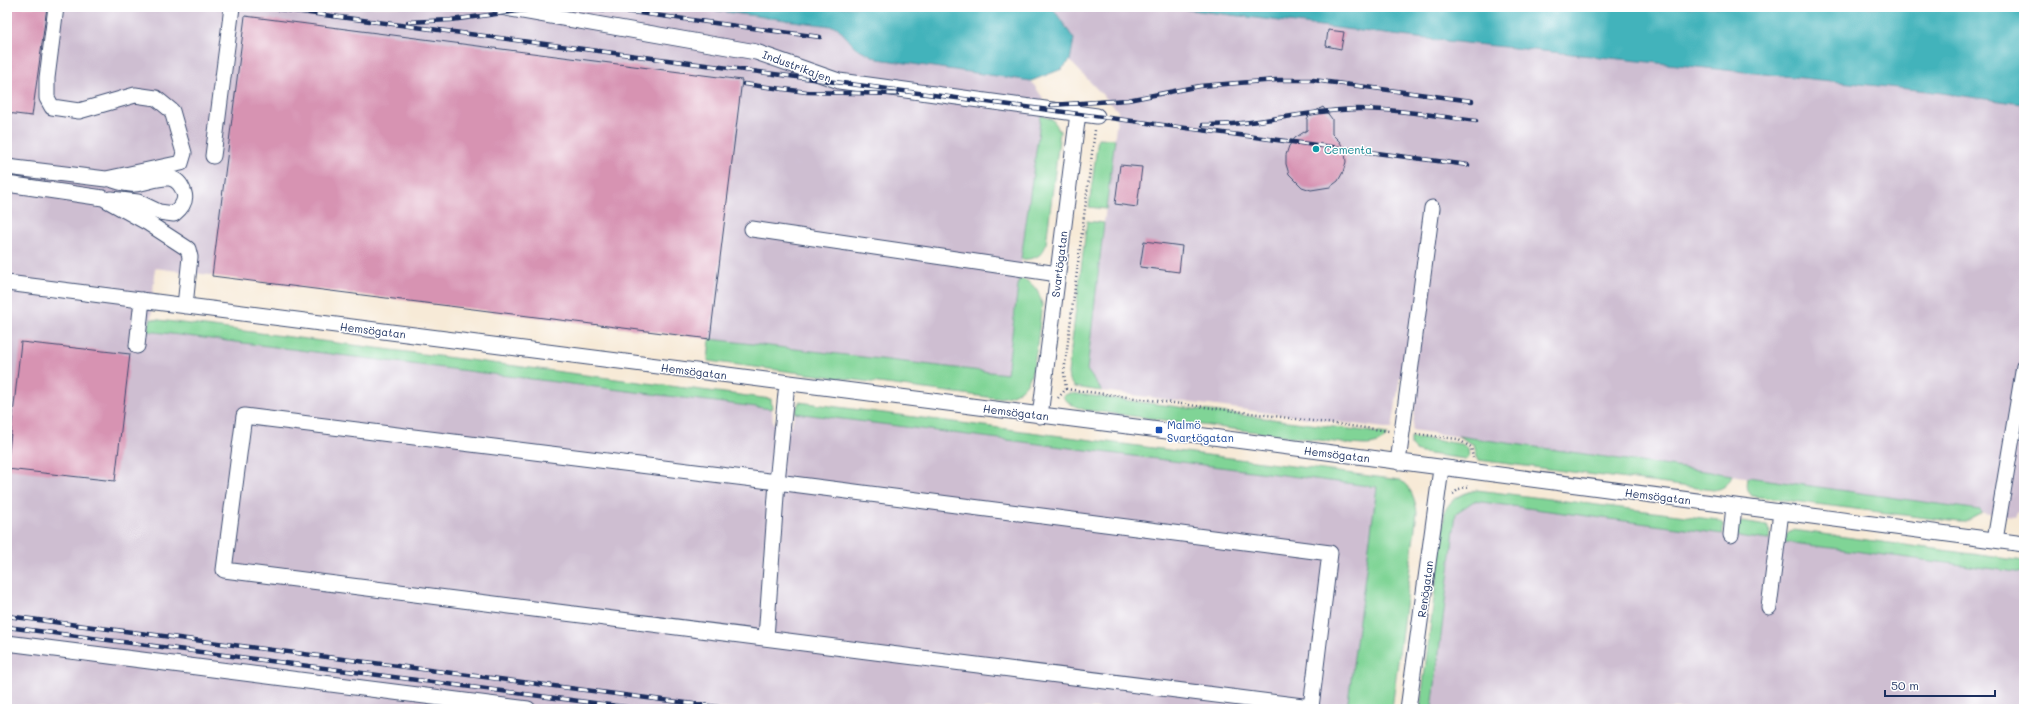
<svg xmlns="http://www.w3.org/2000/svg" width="2031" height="716" font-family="Mali,sans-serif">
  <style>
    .industrial { fill: #cebed1 }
    .green { fill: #80d496; stroke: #4e827a }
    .water { fill: #43b3bb; stroke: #2f718c }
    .building { fill: #d793b2 }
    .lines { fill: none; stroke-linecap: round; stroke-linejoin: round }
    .minor-casing { stroke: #3c4b70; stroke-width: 17 }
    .path { stroke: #3c4b70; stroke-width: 2.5; stroke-dasharray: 1 3; stroke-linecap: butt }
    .minor { stroke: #fff; stroke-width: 15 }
    .rail-casing { stroke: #1b2f5e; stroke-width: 4.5 }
    .rail { stroke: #fff; stroke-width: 3; stroke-dasharray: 9; stroke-linecap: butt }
    .culture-dot { fill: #0f9aa8; stroke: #fff; stroke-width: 1.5 }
    .transit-dot { fill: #1a4fb4; stroke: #fff; stroke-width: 1.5 }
    .labels { text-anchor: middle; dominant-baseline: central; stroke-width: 3; stroke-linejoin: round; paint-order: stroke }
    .street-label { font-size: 11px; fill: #1b2f5e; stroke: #fff }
    .culture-label { font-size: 11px; fill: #0d838f; stroke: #fff; text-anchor: start }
    .transit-label { font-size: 11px; fill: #164399; stroke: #fff; text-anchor: start }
  </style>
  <rect width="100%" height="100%" fill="#fff"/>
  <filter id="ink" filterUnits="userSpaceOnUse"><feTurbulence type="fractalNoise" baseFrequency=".025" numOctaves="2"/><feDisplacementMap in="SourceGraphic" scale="8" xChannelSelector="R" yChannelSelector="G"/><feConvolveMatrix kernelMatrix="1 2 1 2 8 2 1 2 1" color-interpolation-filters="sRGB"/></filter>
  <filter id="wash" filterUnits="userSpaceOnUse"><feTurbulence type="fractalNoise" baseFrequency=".012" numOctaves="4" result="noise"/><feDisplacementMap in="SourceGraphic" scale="16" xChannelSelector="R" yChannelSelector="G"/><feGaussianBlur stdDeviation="0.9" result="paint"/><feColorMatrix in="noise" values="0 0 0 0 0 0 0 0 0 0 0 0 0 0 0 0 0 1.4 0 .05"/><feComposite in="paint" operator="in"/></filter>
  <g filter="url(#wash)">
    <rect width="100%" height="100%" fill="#f7ead7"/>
    <!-- industrial -->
    <path class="industrial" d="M7 7H689L837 27 855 47 878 59 1031 81 1043 98 1007 374 710 339 155 268 151 319 147 331 772 409 773 423 791 426 795 413 1378 487 1347 709H33L7 705Z
      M1052 7H1166L1418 38 1927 91 2022 104 2024 124V513L2018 512 2015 517 1982 513 1979 510 1412 430 1419 380 1400 377 1392 429 1102 391 1087 371 1088 350 1118 111 1070 61 1074 39Z
      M1474 501 2024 573V709H1432L1456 513Z"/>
    <!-- green -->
    <path class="green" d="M1041 115 1053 120 1060 131 1046 244C1043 256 1034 260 1021 259Z
      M1098 138 1115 139 1106 209 1089 207Z
      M1087 221 1104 223 1087 370 1102 391 1074 387 1069 380 1068 373Z
      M1019 278C1032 281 1040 291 1042 305 1040 318 1039 331 1037 345 1033 374 1030 397 995 398L708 361 710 339 1007 374Z
      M151 319 771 399 772 409 147 331Z
      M1070 393 1388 434C1378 448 1366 445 1350 444L1085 410C1077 407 1067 404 1063 396Z
      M799 402 1400 480C1411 487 1415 499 1417 512L1392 709H1347L1377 487 795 413Z
      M1458 436 1732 475C1729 485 1723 489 1713 490L1478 460 1474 445Z
      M1411 437 1462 444 1468 448 1469 457 1466 459 1422 453 1416 451 1411 446Z
      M1748 477 1980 510 1982 513 1965 522H1959L1752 496C1746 490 1747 485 1748 477Z
      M1477 490 1718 520 1723 524V534L1474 501 1456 513 1432 709H1420L1445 511C1451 498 1463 493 1477 490Z
      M1742 522 1767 526 1770 530 1769 540 1737 536 1738 524Z
      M1793 530 2024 561V573L1785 542 1788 532Z"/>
    <!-- water -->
    <path class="water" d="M689 7H1052L1074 39 1070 61 1062 69 1031 81 878 59 855 47 837 27Z
      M1166 7H2024V124L2022 104 1927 91 1418 38Z"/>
    <g id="blocks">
      <!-- building -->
      <path class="building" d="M7 7H47L32 116 7 113Z
        M245 16 742 80 710 339 212 276Z
        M1328 30 1344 32 1341 49 1326 46Z
        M1323 107 1332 119V134L1340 142 1345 152 1346 162 1343 172 1338 181 1330 187 1311 190 1302 187 1289 174 1286 164V155L1289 146 1295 138 1307 130V119L1310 114Z
        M1120 165 1142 167 1137 207 1115 204Z
        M1144 241 1182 246 1179 272 1140 267Z
        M21 342 130 354 115 481 7 469Z"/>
    </g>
  </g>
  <g filter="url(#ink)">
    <use href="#blocks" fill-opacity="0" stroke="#3c4b70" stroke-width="1"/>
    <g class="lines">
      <defs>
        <path id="minor" d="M500 7 756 52 839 81 1097 116
          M213 156 232 7
          M7 167 106 179 181 163 184 153 172 111 156 98 135 95 79 111 52 107 47 98V78L56 7
          M7 184 103 198 148 223 188 249 190 257 185 306
          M111 199 138 202 159 212 174 214C180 209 187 202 184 193 176 167 154 182 134 184 127 185 119 182 113 180
          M752 229 1058 274
          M7 283 1159 430 2024 544
          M137 346 142 300
          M244 416 777 482 1330 553 1311 707 224 570Z
          M1040 416 1078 113
          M1398 462 1432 208
          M1731 535 1734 506
          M1995 540 2024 366
          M1769 607 1781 512
          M766 638 777 482 787 383
          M7 643 528 709
          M1408 709 1441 469"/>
      </defs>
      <!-- minor casing -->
      <use href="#minor" class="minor-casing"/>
      <!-- path -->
      <path class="path" d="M413 7 435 10V7
        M1066 389 1389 431
        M1066 389 1064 373 1095 130
        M1058 398 1066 389
        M1416 434 1457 439 1471 447 1473 458
        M1453 494 1459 489 1470 486"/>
      <!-- minor -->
      <use href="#minor" class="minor"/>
      <defs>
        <path id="rail" d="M263 7 1468 165
          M577 7 624 11 820 37
          M408 22 451 20 548 7
          M744 84 807 92 897 94
          M1051 105 1128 100 1200 86 1276 80H1313L1472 101
          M1203 125C1255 126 1306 110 1358 109 1397 109 1437 116 1476 121
          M7 616 733 709
          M7 627 641 709"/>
      </defs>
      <!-- rail casing -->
      <use href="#rail" class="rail-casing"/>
      <!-- rail -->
      <use href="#rail" class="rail"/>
    </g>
  </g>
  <!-- markers -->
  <circle class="culture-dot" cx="1316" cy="149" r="4"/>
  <rect class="transit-dot" x="1155" y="426" width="8" height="8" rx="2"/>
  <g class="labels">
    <!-- street labels -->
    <g class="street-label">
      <text transform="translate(797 66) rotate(20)">Industrikajen</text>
      <text transform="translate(1059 264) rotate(-83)">Svartögatan</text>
      <text transform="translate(373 330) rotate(7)">Hemsögatan</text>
      <text transform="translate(694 371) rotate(7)">Hemsögatan</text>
      <text transform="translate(1016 412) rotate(7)">Hemsögatan</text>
      <text transform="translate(1337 454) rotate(7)">Hemsögatan</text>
      <text transform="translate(1658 496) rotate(7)">Hemsögatan</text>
      <text transform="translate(1425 589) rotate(-82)">Renögatan</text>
    </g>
    <!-- culture labels -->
    <g class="culture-label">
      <text x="1324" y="149">Cementa</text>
    </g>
    <!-- transit labels -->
    <g class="transit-label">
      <text x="1167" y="424">Malmö<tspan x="1167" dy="13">Svartögatan</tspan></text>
    </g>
  </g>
  <!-- margin -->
  <rect width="2031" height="716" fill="none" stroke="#fff" stroke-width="24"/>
  <!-- scale -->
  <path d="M1885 690v6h110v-6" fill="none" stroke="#1b2f5e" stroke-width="2"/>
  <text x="1891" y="690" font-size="12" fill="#1b2f5e" stroke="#ffffff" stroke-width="3" paint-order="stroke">50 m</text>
</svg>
